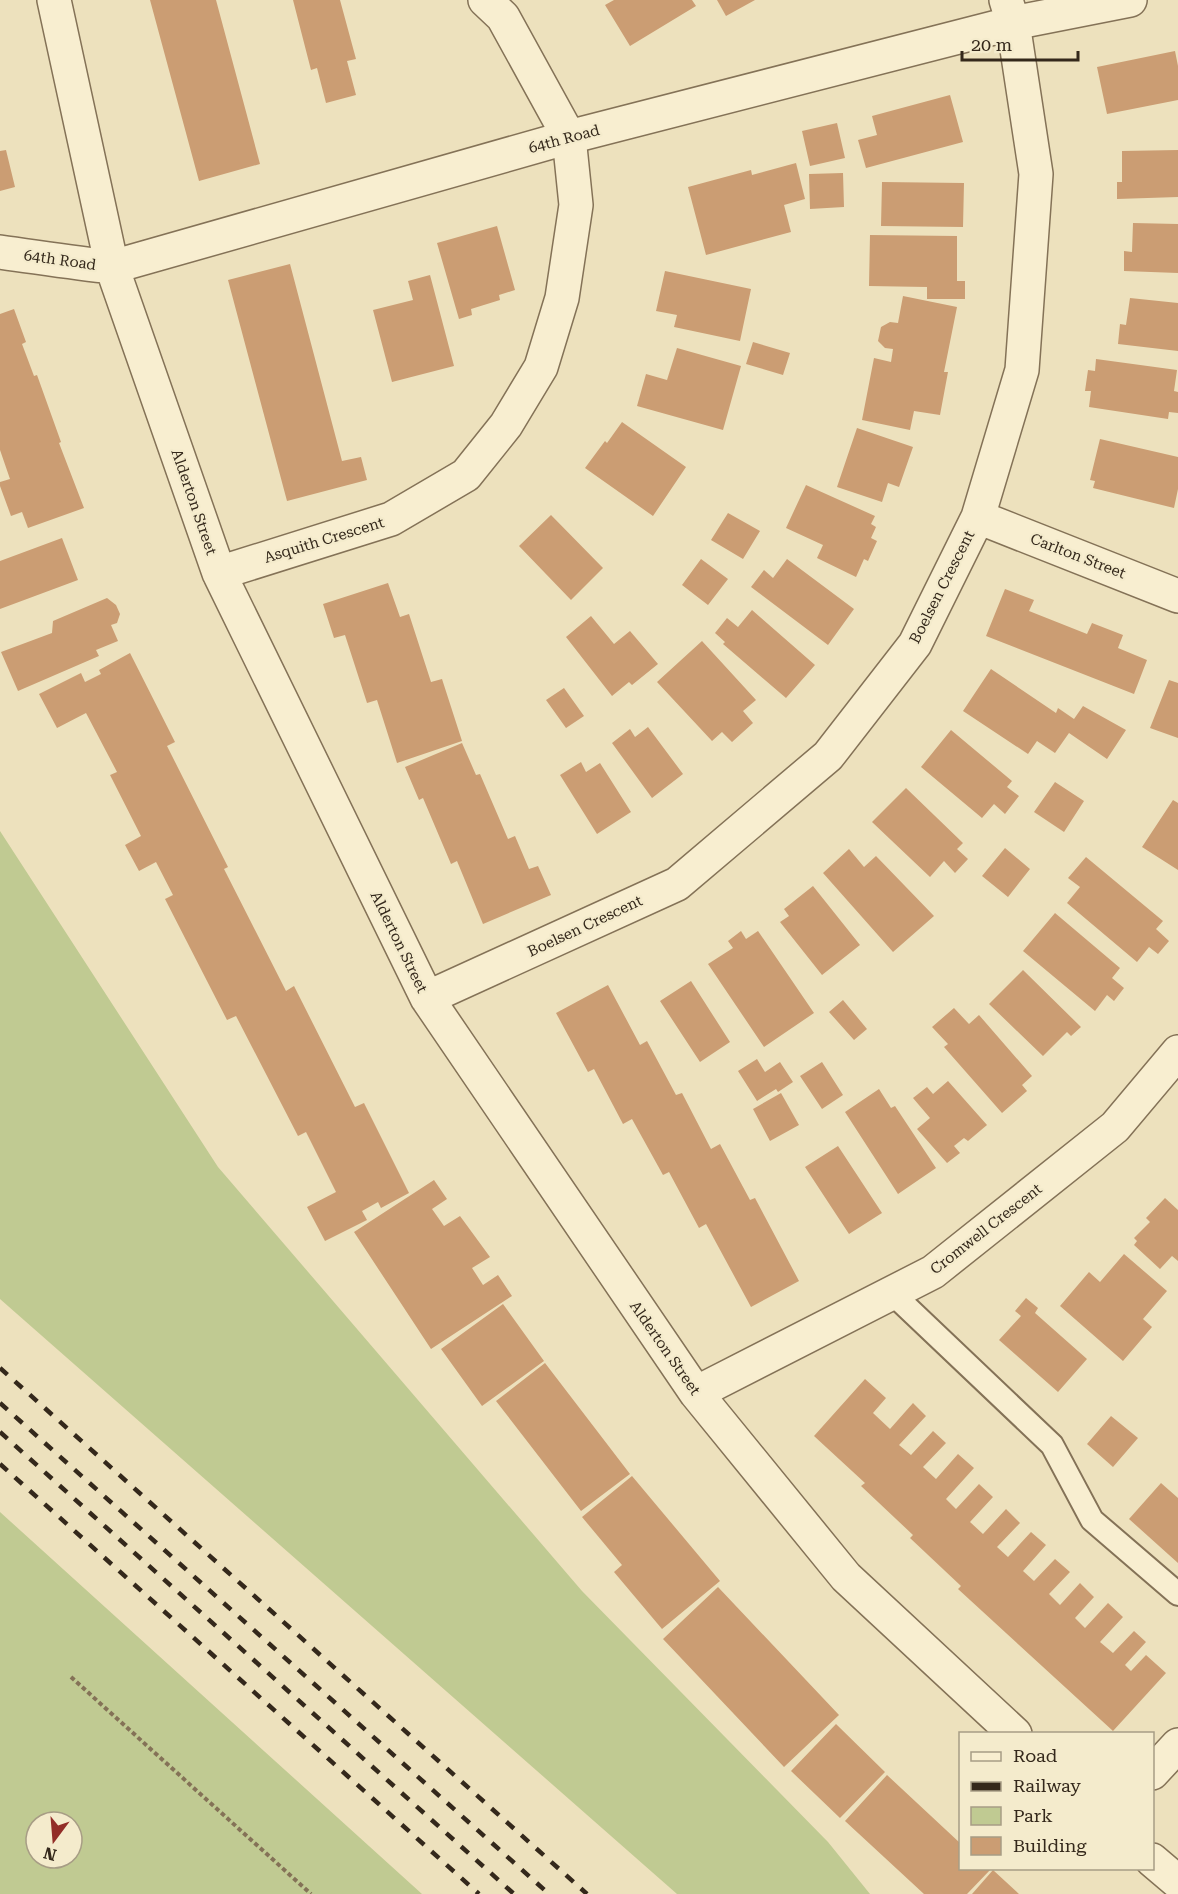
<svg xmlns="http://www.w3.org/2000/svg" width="1178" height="1894" font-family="'Roboto Serif',serif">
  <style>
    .green { fill: #c0ca92; fill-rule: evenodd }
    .building { fill: #cb9d73 }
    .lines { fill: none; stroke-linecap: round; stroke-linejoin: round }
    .lane-casing { stroke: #847257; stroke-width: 26 }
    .street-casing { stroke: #847257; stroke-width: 36 }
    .path { stroke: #847257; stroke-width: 4; stroke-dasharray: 4.5 3; stroke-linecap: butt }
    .lane { stroke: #f8eed0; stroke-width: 22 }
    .street { stroke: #f8eed0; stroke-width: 33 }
    .rail { stroke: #34281b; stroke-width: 4.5; stroke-dasharray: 10 10; stroke-linecap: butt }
    .labels { text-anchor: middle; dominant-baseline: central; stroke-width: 4.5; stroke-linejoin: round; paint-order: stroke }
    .street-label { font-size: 15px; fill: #34281b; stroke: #f4ebcc }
  </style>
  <rect width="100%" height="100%" fill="#ede1bd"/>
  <!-- green -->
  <path class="green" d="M0 831 218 1167 582 1591 828 1842 870 1894H677L0 1299Z
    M0 1512 422 1894H0ZM36 1822H72V1858H36Z"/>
  <!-- building -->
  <path class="building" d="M150 0H216L260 164 199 181Z
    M293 0H340L356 59 347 61 356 95 326 103 317 68 311 70Z
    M614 0H692L696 6 630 46 605 5Z
    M717 0H755L726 16Z
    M1175 51 1178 66V100L1107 114 1097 67Z
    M950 95 963 142 866 168 858 140 877 135 872 116Z
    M837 123 845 158 810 166 802 131Z
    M6 150 15 187 0 191V151Z
    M1178 150V197L1117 199V182H1122V151Z
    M796 163 805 199 784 205 791 232 706 255 688 187 751 170 752 175Z
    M843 173 844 207 810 209 809 174Z
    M882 182 964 183 963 227 881 226Z
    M1133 223 1178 224V273L1124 271V251L1132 252Z
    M497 226 515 290 499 295 500 300 471 309 472 315 459 319 437 243Z
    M870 235 957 236V281H965V299H927V287L869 286Z
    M290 264 342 461 361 457 367 480 287 501 228 280Z
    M665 271 751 289 740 341 674 327 677 315 656 311Z
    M430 275 454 366 392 382 373 310 413 300 408 281Z
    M903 296 957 307 944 372H948L940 415 914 411 910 430 862 420 874 358 891 362 893 349 885 348 878 341 881 327 890 322 898 323Z
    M1130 298 1178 303V351L1118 344 1120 324 1126 325Z
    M14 309 26 342 22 344 34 376 37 375 61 442 59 443 84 508 28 528 22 512 11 516 0 486V482L10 479 0 450V314Z
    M753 342 790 353 783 375 746 364Z
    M677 348 741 366 723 430 637 406 646 374 667 380Z
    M1096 359 1177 370 1174 391 1178 392V413L1169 412 1168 419 1089 407 1091 391H1085L1088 370 1095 371Z
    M622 422 686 467 653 516 585 468 605 441 607 443Z
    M857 428 913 447 899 487 888 483 882 502 837 487Z
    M1100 439 1178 457V489L1174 508 1093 488 1095 481 1090 480Z
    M806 485 875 516 871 524 876 527 871 538 877 541 868 561 864 559 856 577 817 558 823 545 786 528Z
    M728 513 760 531 743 559 711 540Z
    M551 515 603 568 571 600 519 546Z
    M62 538 78 580 0 609V561Z
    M701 559 728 579 708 605 682 585Z
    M787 559 854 609 828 645 751 587 764 570 773 578Z
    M388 583 400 617 409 614 431 682 442 679 462 741 397 763 377 700 367 703 345 635 334 638 323 604Z
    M1005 589 1034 600 1029 611 1087 634 1092 623 1123 635 1118 648 1147 660 1134 694 986 636Z
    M107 598 116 605 120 614 117 623 111 625 118 641 96 650 99 656 18 691 1 652 52 633 53 621Z
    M752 610 815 665 786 698 723 644 725 642 715 633 727 618 738 627Z
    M591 616 614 644 630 631 658 664 632 685 629 682 612 696 566 637Z
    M702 641 756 700 743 711 753 723 732 742 722 732 712 741 657 682Z
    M130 653 175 742 167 746 228 867 224 869 286 991 294 986 355 1107 364 1103 409 1193 381 1208 378 1202 362 1211 367 1220 325 1241 307 1207 336 1192 306 1132 298 1136 236 1016 227 1020 165 899 173 895 156 862 139 871 125 845 141 836 110 775 117 772 86 713 57 728 39 694 81 673 85 682 101 674 99 670Z
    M991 669 1056 713 1058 708 1074 719 1083 706 1126 730 1107 759 1069 733 1055 753 1037 741 1028 754 963 711Z
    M1169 680 1178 683V738L1150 728Z
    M564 688 584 716 566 728 546 700Z
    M648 727 683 774 652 798 612 743 630 729 635 737Z
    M951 730 1012 781 1007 787 1019 796 1005 814 994 804 982 818 921 767Z
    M462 743 476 775 480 774 508 839 515 836 529 869 538 866 551 895 483 924 457 861 451 864 423 798 419 800 405 767Z
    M581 762 586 772 600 763 631 812 597 834 560 775Z
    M1055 782 1084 801 1064 832 1034 812Z
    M906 788 963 843 957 849 968 859 955 873 944 861 930 877 872 822Z
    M1173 800 1178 803V870L1142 847Z
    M1005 848 1030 869 1008 897 982 876Z
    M849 849 864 867 876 856 934 916 893 952 823 873Z
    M1086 857 1163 921 1156 929 1169 941 1158 954 1149 947 1137 962 1067 903 1080 887 1068 878Z
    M813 886 860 945 822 975 780 922 789 916 784 909Z
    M1055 913 1120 968 1112 978 1124 988 1114 1001 1107 995 1095 1011 1023 951Z
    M741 931 746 939 758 931 814 1013 764 1047 708 964 733 948 728 941Z
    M1023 970 1081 1027 1071 1036 1067 1032 1043 1056 989 1004Z
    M691 981 730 1042 700 1062 660 1001Z
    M608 985 640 1045 647 1041 676 1095 682 1093 711 1149 720 1144 750 1200 755 1198 799 1281 751 1307 706 1224 699 1228 669 1172 663 1175 632 1119 623 1124 594 1069 588 1072 556 1013Z
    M843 1000 867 1029 854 1040 829 1012Z
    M954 1008 969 1024 979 1015 1032 1076 1022 1085 1027 1091 1002 1113 944 1047 948 1044 932 1027Z
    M757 1059 765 1072 780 1062 793 1082 778 1092 776 1089 757 1101 738 1071Z
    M822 1062 843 1095 822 1109 800 1076Z
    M948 1081 987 1125 968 1141 964 1138 954 1146 960 1153 947 1163 917 1129 930 1118 913 1098 927 1087 933 1094Z
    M879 1089 891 1108 895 1106 936 1168 898 1194 845 1112Z
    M781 1093 799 1125 770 1141 753 1109Z
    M838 1146 882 1213 849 1234 805 1167Z
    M434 1180 447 1199 432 1209 444 1226 460 1216 490 1257 472 1268 483 1285 498 1275 512 1296 431 1349 354 1232Z
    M1165 1198 1178 1210V1261L1172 1256 1160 1269 1134 1245 1137 1241 1134 1238 1150 1222 1146 1218Z
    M1124 1254 1167 1291 1143 1319 1152 1327 1123 1361 1060 1306 1089 1272 1100 1282Z
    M1026 1298 1038 1308 1035 1313 1087 1359 1058 1392 999 1340 1021 1316 1015 1311Z
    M503 1304 544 1361 482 1406 441 1349Z
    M545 1363 630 1474 581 1511 496 1401Z
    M865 1379 886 1398 873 1413 890 1429 913 1403 926 1416 899 1445 911 1455 933 1431 946 1443 923 1467 936 1479 958 1454 974 1468 946 1499 956 1509 979 1484 993 1497 970 1522 983 1534 1006 1509 1020 1523 997 1547 1008 1557 1031 1532 1046 1545 1023 1571 1034 1581 1055 1559 1070 1572 1049 1594 1060 1605 1080 1583 1094 1597 1075 1618 1085 1628 1108 1603 1123 1617 1100 1642 1113 1653 1134 1631 1146 1642 1125 1665 1131 1671 1146 1655 1166 1673 1113 1731 958 1589 961 1586 910 1538 913 1535 861 1486 865 1483 814 1436Z
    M1111 1416 1138 1438 1113 1467 1087 1444Z
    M632 1476 720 1581 662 1629 614 1572 622 1565 582 1517Z
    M1161 1483 1178 1498V1563L1129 1519Z
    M718 1587 839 1715 784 1767 663 1639Z
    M836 1724 885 1772 840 1818 791 1771Z
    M887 1775 960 1843V1869H991L967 1894H924L845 1821Z
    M993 1870 1019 1894H972Z"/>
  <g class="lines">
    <defs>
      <path id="lane" d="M892 1293 1052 1445 1092 1520 1178 1594"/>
      <path id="street" d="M54 0 112 267 219 573 427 998 696 1393 846 1577 1015 1734
        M0 252C37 257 74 263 112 267L569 137 1013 23 1130 0
        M978 517 1178 596
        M219 573 391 519 466 475 506 425 541 367 562 298 576 205 569 137 503 17 485 0
        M427 998 677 884 828 756 915 644 978 517 1022 370 1036 174 1013 23 1006 0
        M696 1393 933 1272 1115 1127 1178 1052
        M1152 1773 1178 1745
        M1152 1860 1178 1882"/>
    </defs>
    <!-- lane casing -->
    <use href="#lane" class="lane-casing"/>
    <!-- street casing -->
    <use href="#street" class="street-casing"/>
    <!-- path -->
    <path class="path" d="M71 1677 311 1894"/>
    <!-- lane -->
    <use href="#lane" class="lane"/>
    <!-- street -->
    <use href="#street" class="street"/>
    <!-- rail -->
    <path class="rail" d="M0 1368 587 1894
      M0 1403 549 1894
      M0 1432 514 1894
      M0 1464 479 1894"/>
  </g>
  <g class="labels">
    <!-- street labels -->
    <g class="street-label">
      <text transform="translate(564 139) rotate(-15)">64th Road</text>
      <text transform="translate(60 260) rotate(8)">64th Road</text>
      <text transform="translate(194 502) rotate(71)">Alderton Street</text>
      <text transform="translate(324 540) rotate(-17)">Asquith Crescent</text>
      <text transform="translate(1078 556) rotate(21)">Carlton Street</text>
      <text transform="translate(942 587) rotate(-63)">Boelsen Crescent</text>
      <text transform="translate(585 926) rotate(-25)">Boelsen Crescent</text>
      <text transform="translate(399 942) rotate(64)">Alderton Street</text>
      <text transform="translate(986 1229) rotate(-38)">Cromwell Crescent</text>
      <text transform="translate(665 1348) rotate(55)">Alderton Street</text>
    </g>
  </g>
  <!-- legend -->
  <rect x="959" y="1732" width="195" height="138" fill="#f4ebcc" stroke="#a79d85" stroke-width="1.5"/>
  <rect x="971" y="1752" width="30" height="9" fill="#f8eed0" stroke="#a79d85" stroke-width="1.5"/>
  <text x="1013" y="1762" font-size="18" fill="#34281b">Road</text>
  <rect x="971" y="1782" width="30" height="9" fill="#34281b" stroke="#a79d85" stroke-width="1.5"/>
  <text x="1013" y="1792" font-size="18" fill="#34281b">Railway</text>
  <rect x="971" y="1807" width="30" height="18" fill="#c0ca92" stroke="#a79d85" stroke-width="1.5"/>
  <text x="1013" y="1822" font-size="18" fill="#34281b">Park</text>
  <rect x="971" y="1837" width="30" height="18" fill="#cb9d73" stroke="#a79d85" stroke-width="1.5"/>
  <text x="1013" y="1852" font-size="18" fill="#34281b">Building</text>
  <!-- north arrow -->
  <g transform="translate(54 1840) rotate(196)"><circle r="28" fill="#f4ebcc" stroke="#a79d85" stroke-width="1.5"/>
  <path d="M0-4.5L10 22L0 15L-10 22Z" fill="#922d27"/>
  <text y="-9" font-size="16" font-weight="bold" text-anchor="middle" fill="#34281b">N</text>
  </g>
  <!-- scale -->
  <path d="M962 51v9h116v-9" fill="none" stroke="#34281b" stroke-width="3"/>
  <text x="971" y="51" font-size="18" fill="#34281b" stroke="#f4ebcc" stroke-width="4.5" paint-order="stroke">20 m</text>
</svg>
